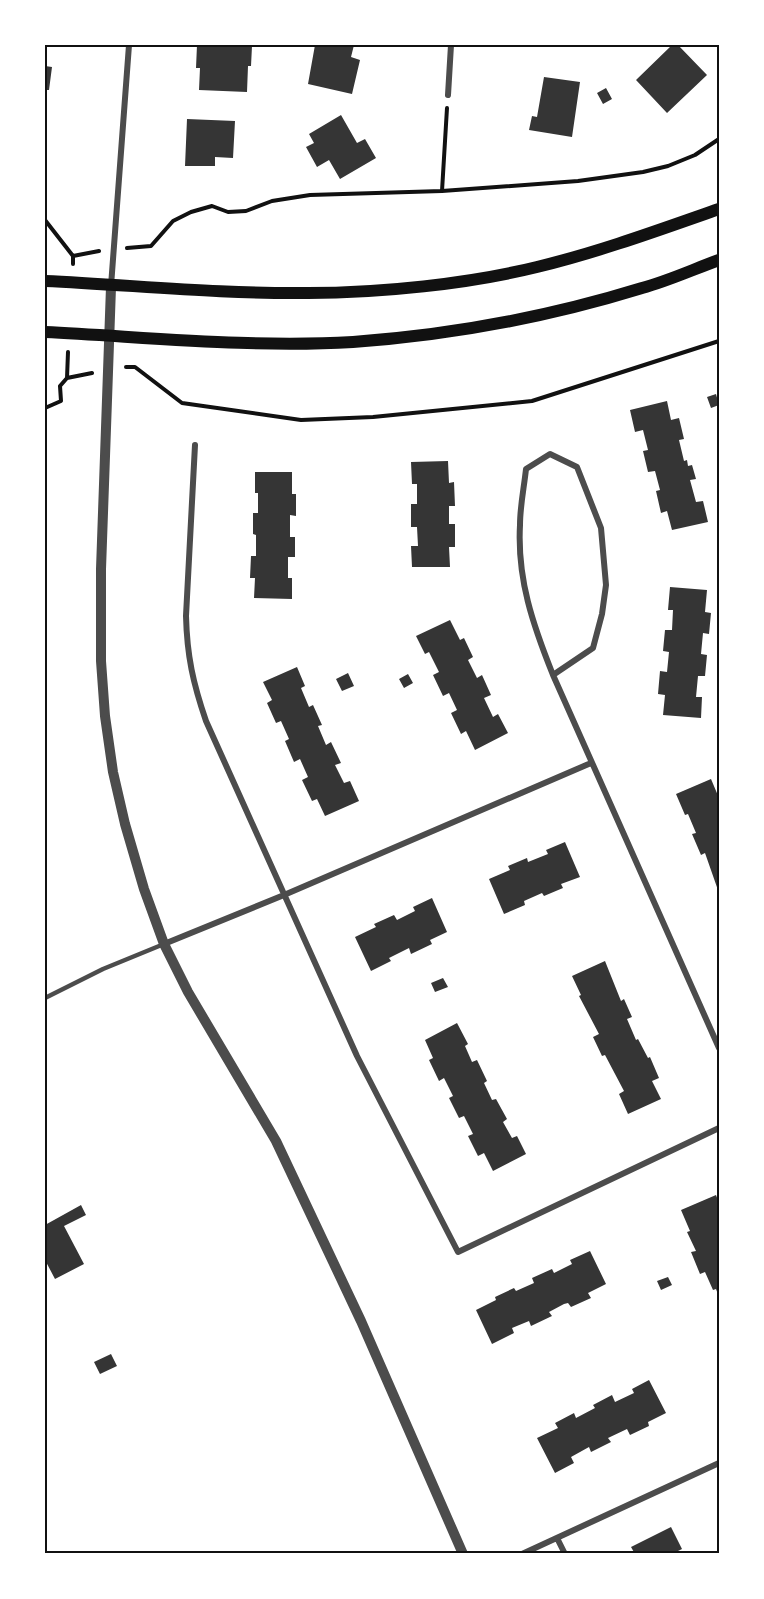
<svg xmlns="http://www.w3.org/2000/svg" width="764" height="1599" font-family="Rubik,sans-serif">
  <style>
    .building { fill: #353535 }
    .lines { fill: none; stroke-linecap: round; stroke-linejoin: round }
    .path { stroke: #111; stroke-width: 4 }
    .service { stroke: #4c4c4c; stroke-width: 4.5 }
    .minor { stroke: #4c4c4c; stroke-width: 6 }
    .tertiary { stroke: #4c4c4c; stroke-width: 10 }
    .secondary { stroke: #111; stroke-width: 12 }
    .neatline { fill: none; stroke: #111; stroke-width: 2 }
  </style>
  <rect width="100%" height="100%" fill="#fff"/>
  <!-- building -->
  <path class="building" d="M197 45 252 46 251 66H248L247 92 199 90 200 68H196Z
    M315 45H354L351 57 360 60 352 94 308 84Z
    M672 45H678L707 75 667 113 636 80Z
    M45 66 52 67 49 90H45Z
    M544 77 580 82 572 137 529 130 532 116 537 117Z
    M606 88 612 99 603 104 597 93Z
    M341 115 357 143 365 139 376 158 340 179 329 160 317 167 306 147 314 143 309 134Z
    M187 119 235 121 233 158 215 157V166H185Z
    M716 394 719 405 711 408 707 397Z
    M667 401 671 420 679 418 684 439 679 440 684 461 687 460 688 466 692 465 696 479 690 480 696 502 703 501 708 522 672 530 667 511 661 513 656 491 660 490 655 471 648 472 643 451 648 450 643 430 635 432 630 410Z
    M448 461 449 483 454 482 455 506H449V524H455V547H449L450 567H412L411 546H418L417 527H411V504H417V484H412L411 462Z
    M255 472H292V494H296V516L290 515V537H295V557H288V578H292V599L254 598 255 578H250L251 556H256V535L253 534V513H258V493H255Z
    M670 587 707 590 705 612 711 613 709 634 703 633 701 654 707 655 705 676H698L696 697H702L701 718 663 715 665 695 658 694 660 671 667 672 669 652 663 651 665 630H672L673 610H668Z
    M450 620 460 640 464 638 473 657 468 660 477 678 482 675 491 695 484 698 493 717 498 714 508 733 475 750 466 731 461 734 451 713 457 710 449 693 443 696 433 675 439 672 429 652 425 654 416 636Z
    M297 667 305 686 301 688 309 707 313 705 322 725 318 726 326 745 331 742 341 763 335 765 344 783 350 781 359 801 325 816 317 799 312 801 302 780 308 777 300 759 294 762 285 741 289 739 281 721 276 723 267 703 272 700 263 682Z
    M348 673 354 686 342 691 336 679Z
    M408 674 413 683 404 688 399 679Z
    M711 779 719 798V893L705 853 701 855 692 834 696 833 688 814 685 815 676 794Z
    M565 842 580 877 561 884 563 888 544 896 542 893 524 901 525 905 504 914 489 879 510 870 508 866 527 858 528 862 548 854 546 850Z
    M432 898 447 932 430 940 432 944 411 954 409 948 389 958 391 961 371 971 355 937 376 927 374 924 394 915 397 920 415 911 413 907Z
    M605 961 621 1001 624 999 632 1017 627 1019 636 1040 638 1039 648 1058 650 1057 659 1078 652 1081 661 1099 628 1114 619 1094 624 1091 605 1055 602 1056 593 1037 599 1034 579 996 581 995 572 976Z
    M443 978 448 987 435 992 431 983Z
    M457 1023 468 1044 465 1046 472 1062 477 1060 487 1081 484 1083 492 1100 496 1099 507 1119 503 1122 512 1138 517 1136 526 1154 493 1171 484 1153 478 1156 468 1136 473 1134 464 1116 459 1118 449 1098 453 1096 444 1078 439 1081 429 1060 433 1058 425 1040Z
    M716 1195 719 1203V1297L716 1289 713 1290 705 1272 700 1274 691 1252 696 1251 687 1232 690 1231 681 1210Z
    M81 1205 86 1215 64 1226 84 1264 55 1279 45 1260V1225Z
    M590 1251 606 1284 588 1293 591 1298 571 1307 568 1303 564 1304 549 1312 552 1316 531 1326 529 1321 512 1328 514 1333 492 1344 476 1310 496 1300 495 1297 514 1288 516 1291 534 1283 532 1278 552 1269 554 1273 572 1264 570 1260Z
    M668 1277 672 1285 661 1290 657 1281Z
    M111 1354 117 1366 100 1374 94 1362Z
    M649 1380 666 1413 648 1422 649 1426 630 1435 627 1429 608 1438 611 1442 591 1452 589 1447 571 1457 574 1463 555 1473 537 1438 558 1428 555 1423 574 1413 576 1418 595 1408 593 1405 612 1395 615 1402 634 1393 632 1389Z
    M671 1527 682 1549 678 1551 679 1554H635L631 1547Z"/>
  <g class="lines">
    <!-- path -->
    <path class="path" d="M442 191 447 108
      M45 220 73 256
      M127 248 151 246 173 221 191 212 212 206 228 212 246 211 272 201 310 195 442 191 578 181 643 172 668 166 695 155 719 139
      M73 264V256L99 251
      M126 367H135L182 403 301 420 373 417 532 401 719 341
      M67 378 68 352
      M45 408 61 401 60 386 67 378 92 373"/>
    <!-- service -->
    <path class="service" d="M45 998 103 969 164 944"/>
    <!-- minor -->
    <path class="minor" d="M448 95 451 45
      M111 286 129 45
      M195 445 186 616C187 656 193 683 206 721L357 1056 458 1252 719 1128
      M550 454 577 467 601 528 606 585 602 614 593 648 553 675C533 625 517 579 520 525 520 506 524 488 526 469Z
      M553 675 719 1048
      M164 944 284 895 591 763
      M557 1538 565 1554
      M522 1554 719 1463"/>
    <!-- tertiary -->
    <path class="tertiary" d="M111 287 101 569V661L105 716 113 772 125 824 144 889 164 944 188 992 276 1141 361 1321 463 1554"/>
    <!-- secondary -->
    <path class="secondary" d="M45 281C133 285 220 294 308 293 380 293 468 284 537 267 599 252 659 230 719 209
      M45 332C147 337 251 348 353 342 451 335 548 317 642 288 668 281 694 269 719 260"/>
  </g>
  <!-- border -->
  <rect width="764" height="1599" fill="none" stroke="#ffffff" stroke-width="93"/>
  <rect x="46" y="46" width="672" height="1506" class="neatline"/>
</svg>
